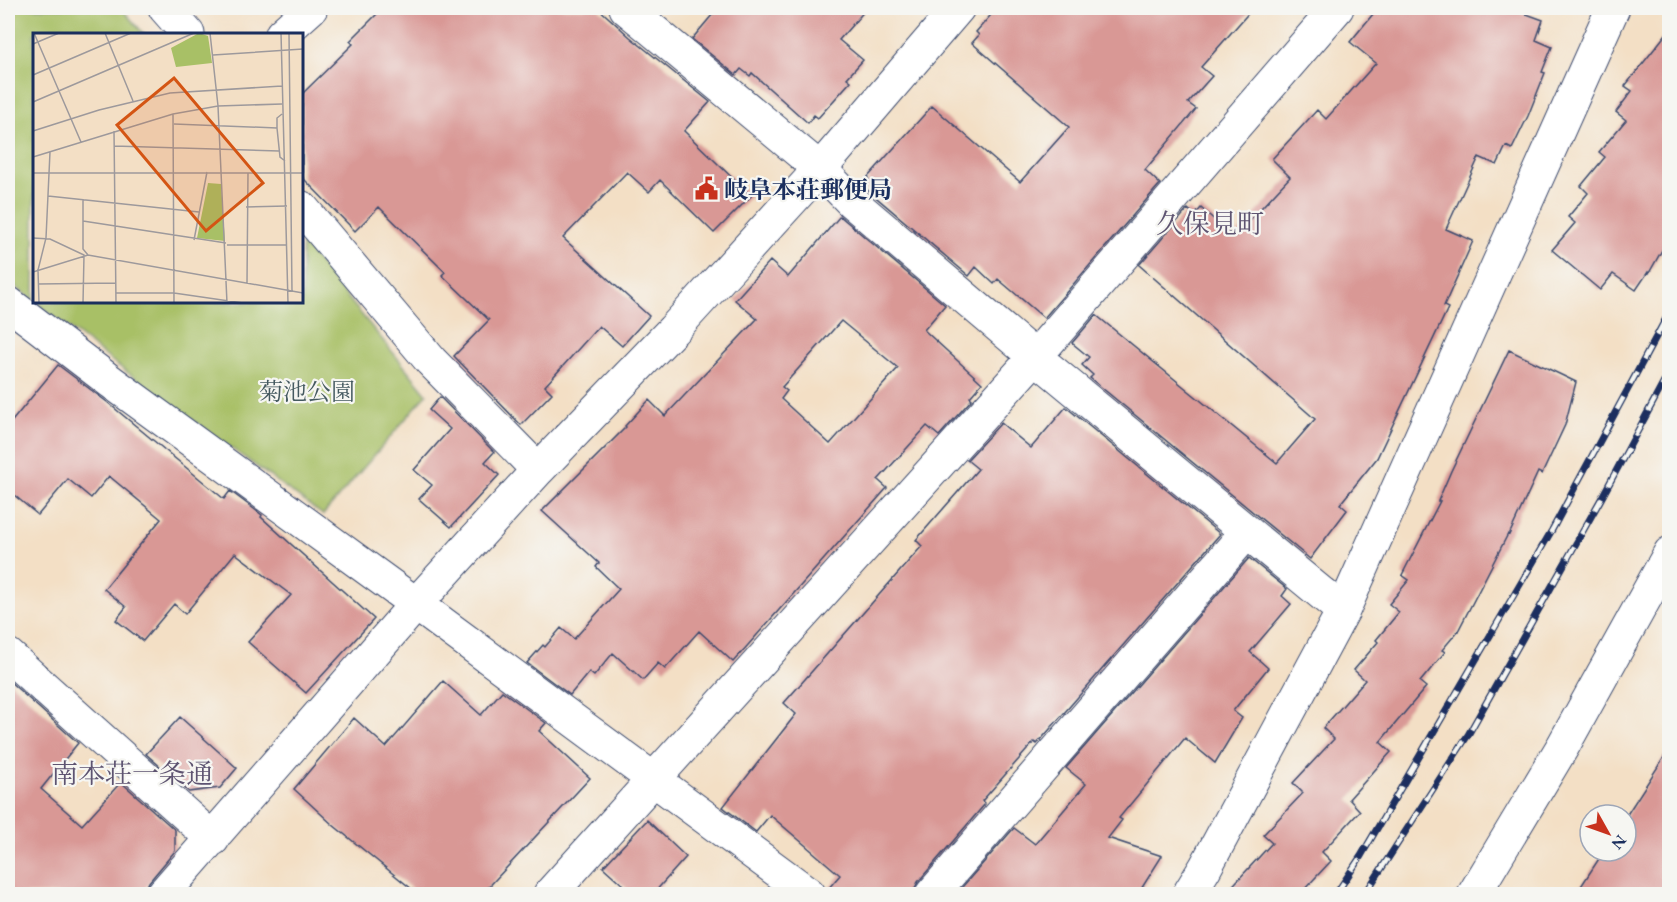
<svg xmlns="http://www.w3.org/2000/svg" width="1677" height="902" font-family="'EB Garamond','Noto Serif JP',serif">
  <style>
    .green { fill: #a8c066; stroke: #627862; stroke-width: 1.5 }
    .building { fill: #d99895; fill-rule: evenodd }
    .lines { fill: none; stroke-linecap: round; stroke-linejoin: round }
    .minor-casing { stroke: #3b496d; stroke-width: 35 }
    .minor { stroke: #fff; stroke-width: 33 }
    .rail-casing { stroke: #1b2f5e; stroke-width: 7 }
    .rail { stroke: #f6f6f2; stroke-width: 4.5; stroke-dasharray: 14; stroke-linecap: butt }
    .labels { text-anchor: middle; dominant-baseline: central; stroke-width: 4.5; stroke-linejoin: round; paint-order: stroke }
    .poi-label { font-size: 24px; font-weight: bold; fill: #1b2f5e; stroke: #f6f6f2; text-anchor: start }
    .park-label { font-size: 24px; fill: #455a60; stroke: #f6f6f2 }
    .quarter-label { font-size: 27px; fill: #5e5471; stroke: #f6f6f2 }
    .inset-road { fill: none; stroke: #9d999c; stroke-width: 1.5 }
    .view { fill: #d45514; fill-opacity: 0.15; stroke: #d45514; stroke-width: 3 }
    .inset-edge { fill: none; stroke: #1b2f5e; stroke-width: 3 }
  </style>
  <rect width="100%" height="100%" fill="#f6f6f2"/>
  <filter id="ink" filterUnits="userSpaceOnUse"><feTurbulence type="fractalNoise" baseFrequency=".0167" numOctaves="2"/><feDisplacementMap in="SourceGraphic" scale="12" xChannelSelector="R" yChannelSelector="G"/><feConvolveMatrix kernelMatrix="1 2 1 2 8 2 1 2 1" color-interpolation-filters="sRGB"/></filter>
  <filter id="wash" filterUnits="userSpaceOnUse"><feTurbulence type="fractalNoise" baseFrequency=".008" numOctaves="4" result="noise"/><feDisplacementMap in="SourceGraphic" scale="24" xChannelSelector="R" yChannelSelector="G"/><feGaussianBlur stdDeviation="1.35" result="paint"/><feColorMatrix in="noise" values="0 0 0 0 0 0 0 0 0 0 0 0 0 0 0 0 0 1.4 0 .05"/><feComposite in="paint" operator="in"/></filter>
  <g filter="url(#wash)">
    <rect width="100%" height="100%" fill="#f3dfc5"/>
    <!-- green -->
    <path class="green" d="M8 8H121L144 34H34V301L8 281Z
      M302 242 427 394 323 515 116 364 35 302H302Z"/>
    <g id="blocks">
      <!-- building -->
      <path class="building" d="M383 8H598L630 37 710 102 684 131 751 196 714 233 660 180 649 192 627 172 563 238 649 316 622 346 599 326 545 386 552 393 521 425 454 356 489 320 442 275 445 272 379 207 355 231 302 177V94L353 44 350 41Z
        M718 8H867L839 40 863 60 847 78 851 81 818 118 814 115 808 123 752 73 750 76 741 69 736 75 692 39Z
        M997 8H1253L1201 67 1212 76 1188 103 1196 109 1145 170 1160 184 1044 318 998 279 994 284 976 267 969 276 864 187 869 180 867 178 932 106 1020 182 1069 127 972 43 979 35 976 32Z
        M1378 8H1510L1543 20 1536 40 1552 47 1542 72 1545 73 1528 116 1512 149 1506 146 1497 165 1479 157 1446 229 1473 241 1444 306 1448 308 1377 458 1340 504 1347 510 1310 559 1090 378 1093 375 1082 365 1089 357 1072 343 1096 315 1277 463 1315 419 1139 265 1188 209 1195 215 1201 208 1234 237 1290 177 1272 159 1317 110 1326 119 1376 63 1350 42Z
        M1670 29V236L1649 273 1648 272 1636 290 1613 274 1600 290 1552 250 1575 223 1568 217 1588 193 1581 186 1605 157 1599 152 1626 120 1616 112 1632 91 1625 86Z
        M840 216 945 305 924 330 982 383 970 397 972 399 939 436 927 426 878 480 887 488 733 662 699 631 665 669 658 663 643 680 613 653 594 676 589 672 570 695 527 663 543 645 545 647 561 628 574 639 619 589 596 567 599 563 542 511 626 427 625 426 649 400 665 416 757 319 735 300 770 261 788 277ZM841 321 898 368 830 444 781 399 787 391 782 387Z
        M1509 350 1576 382 1565 425 1542 474 1538 472 1509 535 1508 534 1458 631 1442 650 1445 652 1420 682 1426 687 1380 742 1391 752 1349 799 1360 811 1322 852 1331 861 1300 894H1225L1272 843 1263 835 1303 793 1293 783 1334 739 1323 728 1365 680 1354 670 1378 642 1376 640 1399 612 1389 604 1409 580 1402 575 1440 501H1438L1451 471Z
        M58 365 107 402 224 499 230 491 262 515 261 517 374 619 306 693 248 642 291 595 235 553 185 614 174 604 143 641 116 620 126 607 104 589 161 519 109 476 91 498 68 479 38 515 8 490V426Z
        M440 397 494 452 485 462 499 475 451 527 419 499 432 485 414 470 450 429 429 410Z
        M1066 407 1220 534 1037 744 1034 742 982 801 985 804 918 882 914 890V894H827V890L840 875 770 815 756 832 723 807 796 714 784 703 922 546 916 540 978 469 967 460 1001 423 1031 448Z
        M1249 558 1287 589 1282 596 1291 604 1250 652 1268 668 1233 711 1242 718 1215 763 1185 738 1119 818 1122 820 1108 838 1162 856 1138 894H956L1014 828 1035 844 1086 784 1066 768Z
        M8 680 78 743 41 789 82 825 121 782 175 830V851L149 882 145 890V894H8Z
        M443 681 481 715 502 691 546 723 539 731 590 778 482 894H418L333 825 294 789 354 718 386 747Z
        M180 717 237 768 220 788 189 792 146 754Z
        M1670 748V894H1576L1604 851H1626V816Z
        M647 820 686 857 653 894H633L603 867Z"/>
    </g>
  </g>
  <g filter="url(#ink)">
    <use href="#blocks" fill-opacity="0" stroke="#3b496d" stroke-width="1.5"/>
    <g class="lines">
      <defs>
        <path id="minor" d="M165 8 188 34
          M626 8 820 169 852 202 1035 357 1343 611
          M282 34 311 8
          M302 208 431 361 538 470
          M8 303 110 381 416 604 809 894
          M8 655 213 839
          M163 894 416 604 538 470 673 330 820 169 958 8
          M550 894 1035 357 1337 8
          M932 894 1247 532
          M1189 894 1205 868 1343 611 1613 8
          M1474 894 1563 746 1670 553"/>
      </defs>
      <!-- minor casing -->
      <use href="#minor" class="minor-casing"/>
      <!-- minor -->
      <use href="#minor" class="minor"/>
      <defs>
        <path id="rail" d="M1336 894 1361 856 1552 530 1670 311
          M1365 894 1468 735 1601 499 1670 371"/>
      </defs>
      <!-- rail casing -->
      <use href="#rail" class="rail-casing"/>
      <!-- rail -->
      <use href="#rail" class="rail"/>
    </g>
  </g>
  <!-- icons -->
  <defs>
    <symbol id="civic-bare" viewBox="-9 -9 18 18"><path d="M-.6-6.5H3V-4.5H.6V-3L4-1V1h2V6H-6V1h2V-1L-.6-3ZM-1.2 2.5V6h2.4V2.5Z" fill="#c8321e" stroke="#f6f6f2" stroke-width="2.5" paint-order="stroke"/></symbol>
  </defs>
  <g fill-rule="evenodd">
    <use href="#civic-bare" x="690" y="172" width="33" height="33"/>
  </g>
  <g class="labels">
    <!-- poi labels -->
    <g class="poi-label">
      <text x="724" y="189">岐阜本荘郵便局</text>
    </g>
    <!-- park labels -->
    <g class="park-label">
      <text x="307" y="391">菊池公園</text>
    </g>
    <!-- quarter labels -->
    <g class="quarter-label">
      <text x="1210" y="223">久保見町</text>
      <text x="132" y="773">南本荘一条通</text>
    </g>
  </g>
  <!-- overview -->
  <g transform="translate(33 33)">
    <rect width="270" height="270" fill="#f3dfc5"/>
    <path d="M166 0 175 3 179 30 143 34 138 15ZM175 150 188 151 192 208 164 205Z" fill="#a8c066"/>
    <path class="inset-road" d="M1 0 48 109M72 0 100 68M177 0 185 73 194 270M248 0 255 270M256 0 259 259M0 11 26 0M180 22 270 16M0 42 98 0M0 69 161 0M140 81 141 270M249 81 244 85V95L247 124 252 128M141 91 244 95M0 98 66 77 137 60 249 53M81 98 83 270M81 113 246 118M0 124 140 81 185 73 249 71M0 140H270M15 163 166 179M50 166V216L55 222M213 174 254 173M50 188 193 210M0 205 17 206 51 222 50 270M161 207 174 139M194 212H254M0 239 55 222 270 260M214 250 215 140M5 251 83 250M83 260H141L210 270M6 270 5 237 13 205 17 119"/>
    <path class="view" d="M141 45 230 150 173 198 84 92Z"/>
    <rect width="270" height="270" class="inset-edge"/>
  </g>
  <!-- margin -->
  <rect width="1677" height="902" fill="none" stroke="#f6f6f2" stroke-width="30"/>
  <!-- north arrow -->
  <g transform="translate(1608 833) rotate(130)"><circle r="28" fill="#f6f6f2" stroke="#9ea6b7" stroke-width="1.5"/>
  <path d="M0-4.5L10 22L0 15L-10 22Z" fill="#c8321e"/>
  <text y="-9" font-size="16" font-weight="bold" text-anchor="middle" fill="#1b2f5e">N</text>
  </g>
</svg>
